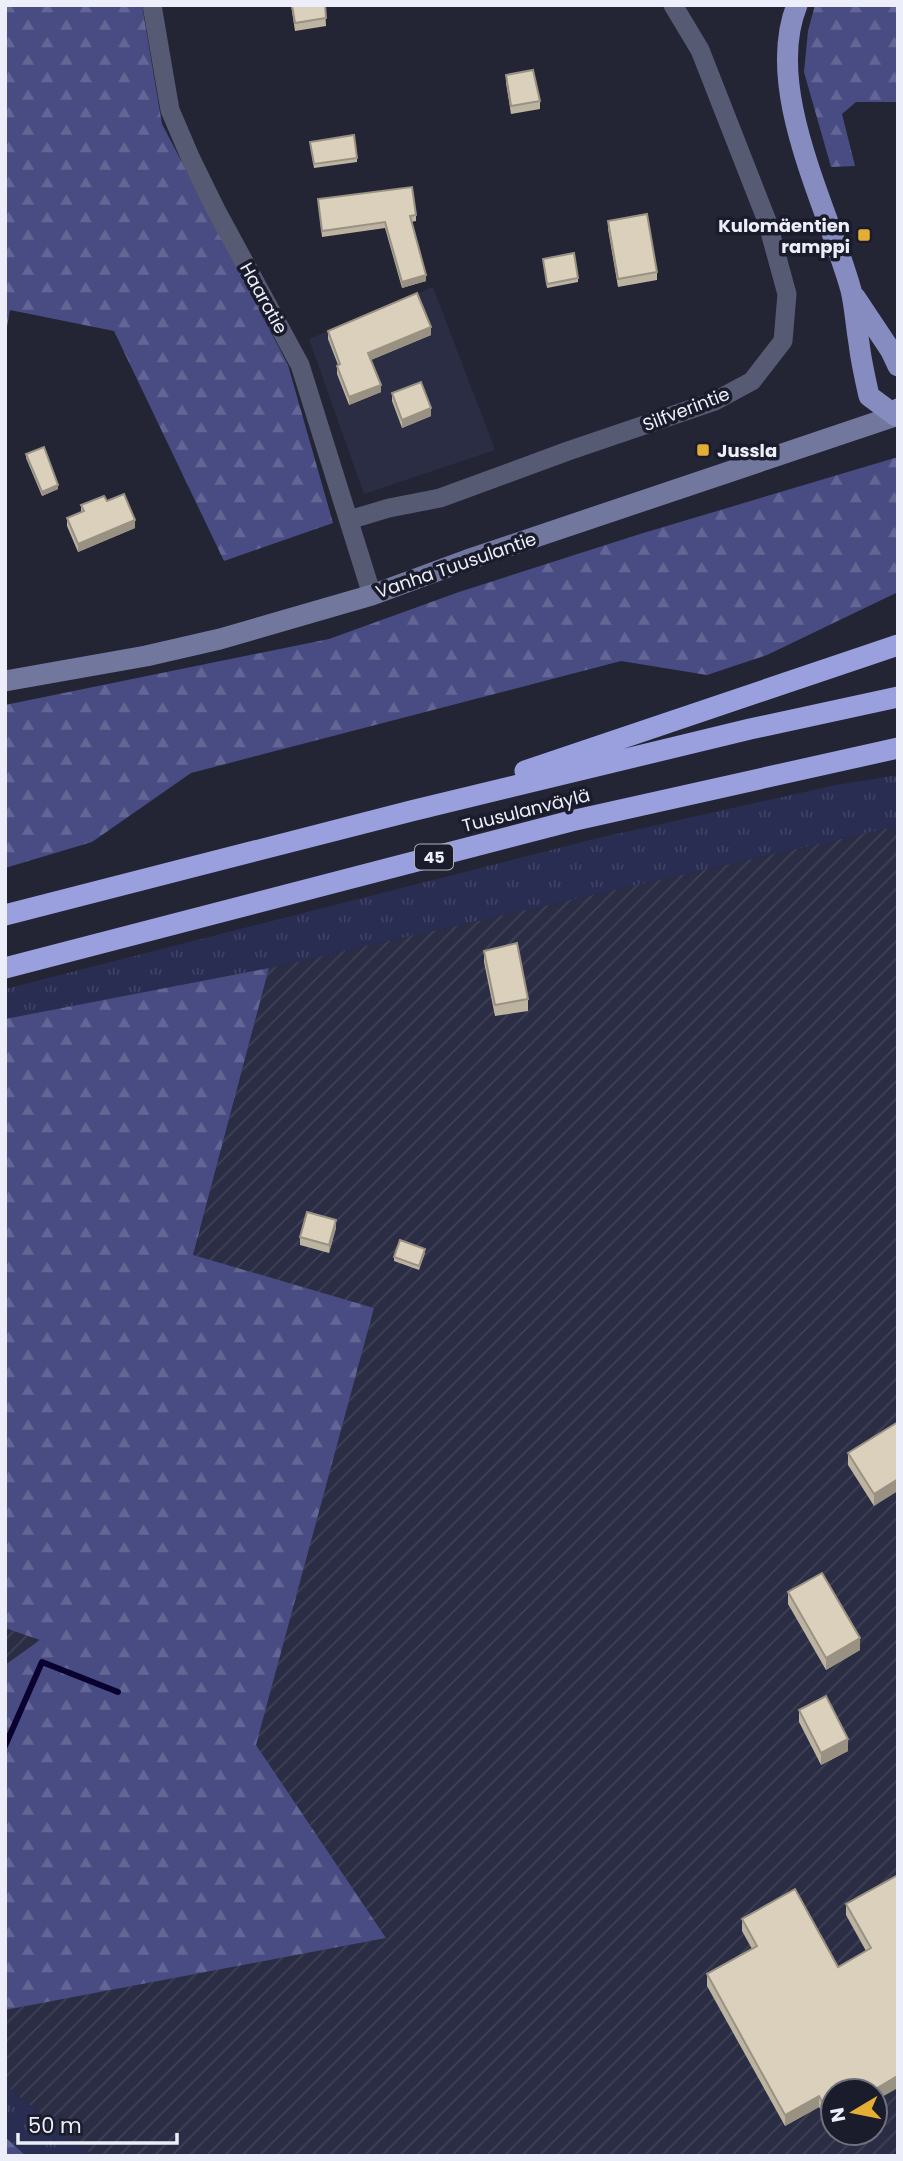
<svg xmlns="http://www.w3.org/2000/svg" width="903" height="2161" font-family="Poppins,sans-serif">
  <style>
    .built { fill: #2a2d43 }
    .industrial { fill: url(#industrial-furrows); fill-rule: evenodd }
    .grass { fill: url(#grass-tufts) }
    .forest { fill: url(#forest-firs) }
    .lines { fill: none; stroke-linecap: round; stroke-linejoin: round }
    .stream { stroke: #090130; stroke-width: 6 }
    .street { stroke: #575a73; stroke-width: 19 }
    .secondary { stroke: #72779e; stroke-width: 21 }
    .primary { stroke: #868cbf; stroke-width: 21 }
    .highway { stroke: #99a0dd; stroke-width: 21 }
    .wall { fill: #bcb3a1 }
    .shaded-wall { fill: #999283 }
    .building { fill: #dbd0bb; stroke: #999283; stroke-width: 2 }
    .poi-dot { fill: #e4ae35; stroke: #1a1c2b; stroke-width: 2.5 }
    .labels { text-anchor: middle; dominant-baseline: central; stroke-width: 7; stroke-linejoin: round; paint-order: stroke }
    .shield { fill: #1a1c2b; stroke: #adafbb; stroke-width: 2 }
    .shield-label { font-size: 16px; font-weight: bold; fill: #eceef9 }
    .poi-label { font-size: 18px; font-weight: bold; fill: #eceef9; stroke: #1a1c2b; text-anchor: end }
    .street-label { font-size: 18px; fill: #eceef9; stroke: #1a1c2b }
  </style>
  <defs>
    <pattern id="industrial-furrows" width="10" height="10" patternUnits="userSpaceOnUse" patternTransform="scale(1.75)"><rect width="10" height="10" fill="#2a2d43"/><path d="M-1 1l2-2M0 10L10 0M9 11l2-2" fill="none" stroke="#3f4256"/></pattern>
    <pattern id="grass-tufts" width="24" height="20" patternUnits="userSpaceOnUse" patternTransform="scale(1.75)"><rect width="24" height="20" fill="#2a2d52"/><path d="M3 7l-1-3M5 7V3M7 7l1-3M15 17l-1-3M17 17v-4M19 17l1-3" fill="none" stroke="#3f4263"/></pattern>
    <pattern id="forest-firs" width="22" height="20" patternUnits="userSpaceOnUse" patternTransform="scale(1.75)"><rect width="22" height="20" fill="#484c83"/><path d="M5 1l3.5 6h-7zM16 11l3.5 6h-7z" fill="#636695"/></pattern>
  </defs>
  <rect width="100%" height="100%" fill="#232535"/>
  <!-- built -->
  <path class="built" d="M433 287 495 450 364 494 309 339Z"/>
  <!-- industrial -->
  <path class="industrial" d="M898 826V2156H93L5 2085V2010L386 1938 256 1745 374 1308 193 1256 269 968ZM833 2091H875V2133H833Z
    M5 1628 40 1640 5 1665Z"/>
  <!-- grass -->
  <path class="grass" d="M898 775V826L269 968 5 1019V989L594 839 836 785Z
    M5 2085 93 2156H26L5 2137Z"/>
  <!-- forest -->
  <path class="forest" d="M5 5H142L162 124 288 365 333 523 224 561 114 331 10 310 5 337Z
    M815 5H898V102H856L842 114 855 166 831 167 804 72 808 31Z
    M898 457V592L767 655 707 675 621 661 191 773 92 842 5 868V705L329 639 459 592 640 534Z
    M269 968 193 1255 374 1308 256 1745 386 1938 5 2010V1665L40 1640 5 1628V1019Z
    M5 2137 26 2156H5Z"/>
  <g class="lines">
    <!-- stream -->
    <path class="stream" d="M5 1746 42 1662 118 1692"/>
    <!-- street -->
    <path class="street" d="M152 5 170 110 191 159 216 210 300 365 372 595
      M349 520 389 508 440 498 568 451 715 401 752 381 783 341 787 294 767 221 700 50 673 5"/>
    <!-- secondary -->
    <path class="secondary" d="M5 681 146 656 220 639 372 595 467 560 898 415"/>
    <!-- primary -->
    <path class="primary" d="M797 5C763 89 828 207 851 290 855 307 856 326 859 343 861 361 865 378 869 396L896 416 898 409
      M855 297 891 351 898 366"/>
    <!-- highway -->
    <path class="highway" d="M525 771 898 645
      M5 915 411 811 750 729 898 697
      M5 968 571 821 898 748"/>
  </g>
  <!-- wall -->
  <path class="wall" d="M291 5H325L326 26 295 31Z
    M506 75 540 101V109L511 114 506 83Z
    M310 142 357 158V162L314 168Z
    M318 199 416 215V221L411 222 426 281 402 288 385 228 322 237Z
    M608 221 657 272V280L618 287 608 229Z
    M543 259 578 278V282L547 288Z
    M328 331 431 335 371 360 381 392 349 405 337 374V366L338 365 328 339Z
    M392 393 431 416 402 428 392 401Z
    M26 454 58 489 42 496 26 458Z
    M107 501 135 528 78 552 67 526V518L81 512V505Z
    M484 951 528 999V1011L495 1016 484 962Z
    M336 1228 329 1253 300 1245V1237Z
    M425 1253 419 1270 394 1261V1257Z
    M898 1422 874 1506 848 1465V1453Z
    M788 1592 860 1650 826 1670 788 1604Z
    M799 1710 848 1751 821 1765 799 1722Z
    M898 1875V2092L896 2089 833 2091V2133L819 2107 785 2126 707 1986V1974L752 1949 742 1931V1919L838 1967 866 1951 846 1915V1904Z
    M833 2133H855L838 2142Z"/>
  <!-- shaded-wall -->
  <path class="shaded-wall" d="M426 275V281L402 288V282Z
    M431 327V335L368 361V353Z
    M381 385V392L349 405V397Z
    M431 408V416L402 428V420Z
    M58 485V489L42 496V492Z
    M135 520V528L78 552V544Z
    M336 1220V1228L329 1253V1245Z
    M898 1479V1491L874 1506V1494Z
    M860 1638V1650L826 1670V1658Z
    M848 1739V1751L821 1765V1753Z
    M896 2077V2089L875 2101V2091H872Z
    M819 2096V2107L785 2126V2115Z
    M838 2133H855L838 2142Z"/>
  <!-- building -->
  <path class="building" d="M292 5H325L326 18 295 23Z
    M533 70 540 101 511 106 506 75Z
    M354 135 357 158 314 164 310 142Z
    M412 187 416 215 410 216 426 275 402 282 385 222 322 231 318 199Z
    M647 214 657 272 618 279 608 221Z
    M574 253 578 278 547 284 543 259Z
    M417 293 431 327 368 353 381 385 349 397 337 366 340 364 328 331Z
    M421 382 431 408 402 420 392 393Z
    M44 447 58 485 42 492 26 454Z
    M124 494 135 520 78 544 67 518 84 511 81 505 104 496 107 501Z
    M517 943 528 999 495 1005 484 951Z
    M307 1212 336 1220 329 1245 300 1237Z
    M400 1240 425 1249 419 1266 394 1257Z
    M898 1422V1479L874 1494 848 1453Z
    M822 1573 860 1638 826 1658 788 1592Z
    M826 1696 848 1739 821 1753 799 1710Z
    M898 1875V2081L896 2077 872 2091H833V2121L819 2096 785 2115 707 1974 757 1946 742 1919 795 1889 838 1967 871 1948 846 1904Z"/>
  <!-- markers -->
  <g class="poi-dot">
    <rect x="857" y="228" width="14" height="14" rx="3.5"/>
    <rect x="696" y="443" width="14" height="14" rx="3.5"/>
  </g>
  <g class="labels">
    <!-- shield labels -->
    <rect class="shield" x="415" y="844.5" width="38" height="25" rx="5"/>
    <g class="shield-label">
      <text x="434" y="857">45</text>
    </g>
    <!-- poi labels -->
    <g class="poi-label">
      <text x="850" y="225">Kulomäentien<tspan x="850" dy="21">ramppi</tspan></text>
      <text x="717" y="450" text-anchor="start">Jussla</text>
    </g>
    <!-- street labels -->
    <g class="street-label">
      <text transform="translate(264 298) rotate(61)">Haaratie</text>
      <text transform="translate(686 409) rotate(-21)">Silfverintie</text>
      <text transform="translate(456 565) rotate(-19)">Vanha Tuusulantie</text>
      <text transform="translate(526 810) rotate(-14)">Tuusulanväylä</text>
    </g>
  </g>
  <!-- border -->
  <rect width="903" height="2161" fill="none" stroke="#eceef9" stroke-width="14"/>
  <!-- north arrow -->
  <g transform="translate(854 2112) rotate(260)"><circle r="33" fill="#1a1c2b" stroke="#6e707d" stroke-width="2"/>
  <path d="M0-5L12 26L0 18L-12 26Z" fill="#e4ae35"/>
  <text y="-10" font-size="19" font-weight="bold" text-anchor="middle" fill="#eceef9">N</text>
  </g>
  <!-- scale -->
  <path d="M18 2133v10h159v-10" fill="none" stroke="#eceef9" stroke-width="3.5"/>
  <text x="28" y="2133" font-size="21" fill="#eceef9" stroke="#1a1c2b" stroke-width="5" paint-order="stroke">50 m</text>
</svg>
